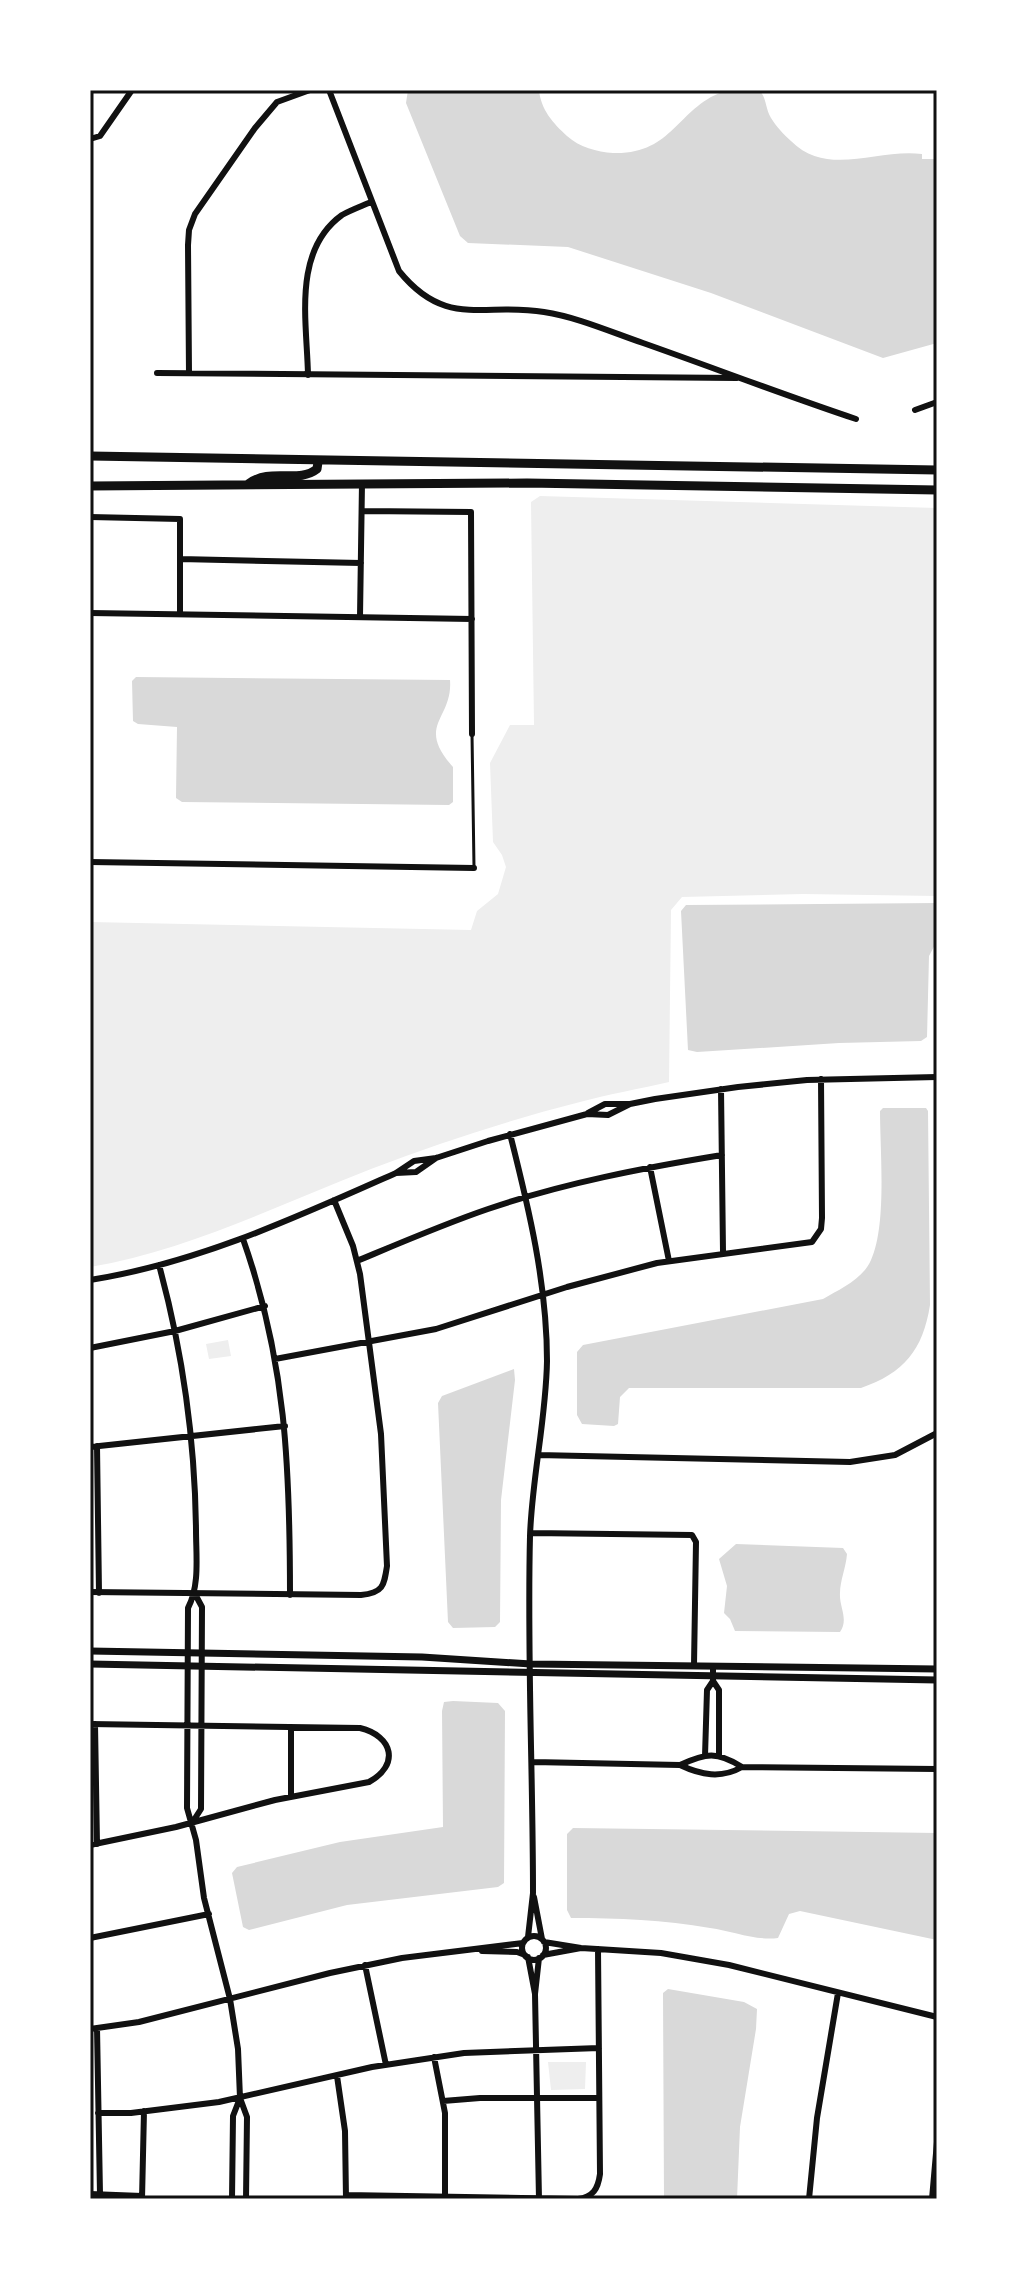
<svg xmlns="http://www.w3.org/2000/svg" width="1027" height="2289" font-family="'Titillium Web',sans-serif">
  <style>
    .green { fill: #eee }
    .water { fill: #d9d9d9 }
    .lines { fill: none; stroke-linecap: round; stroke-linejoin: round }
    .service { stroke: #111; stroke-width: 3 }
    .minor { stroke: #111; stroke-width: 6 }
    .tertiary { stroke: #111; stroke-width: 7 }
    .primary { stroke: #111; stroke-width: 9 }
    .neatline { fill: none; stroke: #111; stroke-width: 3 }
  </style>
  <rect width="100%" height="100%" fill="#fff"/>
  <!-- green -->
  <path class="green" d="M540 496 937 508V896L803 894 682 897 671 910 669 1082C639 1089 609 1094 580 1102 509 1120 439 1143 371 1169 278 1205 189 1250 90 1267V922L471 930 477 911 498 894 506 867 502 855 493 842 490 763 510 725H534L531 502Z
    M228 1340 231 1356 209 1359 206 1344Z
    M548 2062H586L585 2089 551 2090Z"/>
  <!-- water -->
  <path class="water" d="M408 90H539C541 110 553 123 567 136 579 147 597 152 613 153 672 155 677 109 722 92 733 88 748 90 759 90 767 98 765 108 771 118 776 126 784 135 791 141 828 178 878 148 922 154V159H937V343L883 358 711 293 568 247 468 243 460 236 406 103Z
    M136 677 450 680C453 720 415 724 453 767V802L449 805 182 802 176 798 177 727 138 724 133 721 132 681Z
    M937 903V941L929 956 927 1037 921 1041 839 1043 697 1052 688 1050 681 911 686 905Z
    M883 1108H926L928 1111 930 1305C923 1350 904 1373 861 1388H629L620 1397 618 1424 614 1426 582 1424 577 1415V1352L583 1345 823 1299C840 1289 863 1279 871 1260 887 1225 880 1151 880 1111Z
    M514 1369 515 1380 501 1500 500 1622 495 1627 453 1628 448 1622 438 1403 442 1396Z
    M736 1544 843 1548 847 1554C846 1567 840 1581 840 1593 839 1607 849 1619 840 1632L735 1631 730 1619 724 1613 727 1586 719 1559Z
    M453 1701 498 1703 505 1711 504 1883 498 1887 347 1905 249 1930 243 1927 232 1873 237 1867 340 1842 443 1827 442 1711 444 1702Z
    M573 1828 937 1833V1940L800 1911 789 1914 778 1938C756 1941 732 1931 710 1928 664 1920 618 1918 571 1918L567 1910V1834Z
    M668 1989 744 2002 757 2009 756 2029 740 2127 737 2199H664L663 1993Z"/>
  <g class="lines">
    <!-- service -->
    <path class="service" d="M472 734 474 867"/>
    <!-- minor -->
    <path class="minor" d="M329 90 399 271C446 329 483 302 544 312 577 317 611 332 643 343 714 368 784 395 856 419
      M90 139 100 136 132 90
      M157 373 737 378
      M189 373 188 245 189 230 195 214 255 128 277 102 310 90
      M308 375C307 322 292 251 342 215 351 210 362 206 371 202
      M915 410 937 402
      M362 511 471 512 472 734
      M90 517 180 519V614
      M180 559 361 563
      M90 613 472 619
      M360 617 362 483
      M90 758V775
      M90 862 474 868
      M721 1089 723 1252
      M588 1113 605 1104H630
      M510 1134C529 1209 547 1284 547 1361 546 1420 532 1477 530 1536 527 1655 533 1774 533 1893L528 1937
      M650 1167 669 1261
      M396 1173 416 1172 436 1158
      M243 1239C286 1361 290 1467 290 1595
      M357 1261C400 1243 444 1224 488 1209 564 1183 643 1168 722 1155
      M159 1265C183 1353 195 1439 196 1530 196 1556 200 1585 188 1608L187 1808 196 1840 204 1898 230 1999 238 2049 240 2098 247 2117 246 2199
      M90 1280C198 1263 297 1217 396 1173L414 1161 436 1158 488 1141 587 1114 608 1115 630 1104 655 1099 738 1087 807 1080 937 1077
      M90 1348 175 1331 265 1306
      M275 1359 436 1329 567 1287 657 1263 812 1242 821 1229 822 1218 821 1079
      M97 1446 99 1593
      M90 1447 285 1426
      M538 1455 850 1462 895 1455 937 1433
      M531 1533 692 1535 696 1542 694 1665
      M90 1592 361 1595C383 1593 384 1586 387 1566L381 1434 360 1274 353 1246 334 1200
      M713 1681 719 1690V1755
      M90 1724 360 1728C393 1736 400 1765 369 1782L275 1800 176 1827 90 1845
      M95 1724 97 1844
      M291 1727V1797
      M705 1756 707 1690 713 1681V1666
      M533 1762 680 1765C701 1775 721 1779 742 1767L937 1769
      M680 1765C706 1753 717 1751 742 1767
      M192 1823 201 1809 202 1607 195 1594
      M534 1897 542 1939
      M522 1948a12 12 0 1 1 24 0a12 12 0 1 1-24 0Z
      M90 1938 209 1914
      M544 1942 581 1948 661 1953 729 1965 937 2017
      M482 1951 517 1952 525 1955
      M543 1955 581 1948
      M528 1957 535 1994 539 2199
      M365 1965 386 2065
      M535 1994 539 1958
      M97 2028 100 2194
      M90 2029 139 2022 330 1973 402 1958 523 1943
      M434 2057 445 2113V2196
      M337 2076 345 2131 346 2199
      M443 2101 480 2098H599
      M98 2113H131L219 2102 372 2067 464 2053 599 2048
      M90 2194 142 2196
      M346 2195 578 2199C593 2197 598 2189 600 2174L598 1949
      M142 2199 144 2111
      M232 2199 233 2116 240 2098
      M809 2199 817 2118 838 1993
      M932 2199 937 2142"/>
    <!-- tertiary -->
    <path class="tertiary" d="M90 1651 422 1657 531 1664 937 1669
      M90 1664 937 1680"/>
    <!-- primary -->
    <path class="primary" d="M90 456 937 470
      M248 484C271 467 298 484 317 469L318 462
      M90 486 527 483 937 490"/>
  </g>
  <!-- border -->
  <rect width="1027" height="2289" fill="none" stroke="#ffffff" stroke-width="184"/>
  <rect x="92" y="92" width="843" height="2105" class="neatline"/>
</svg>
